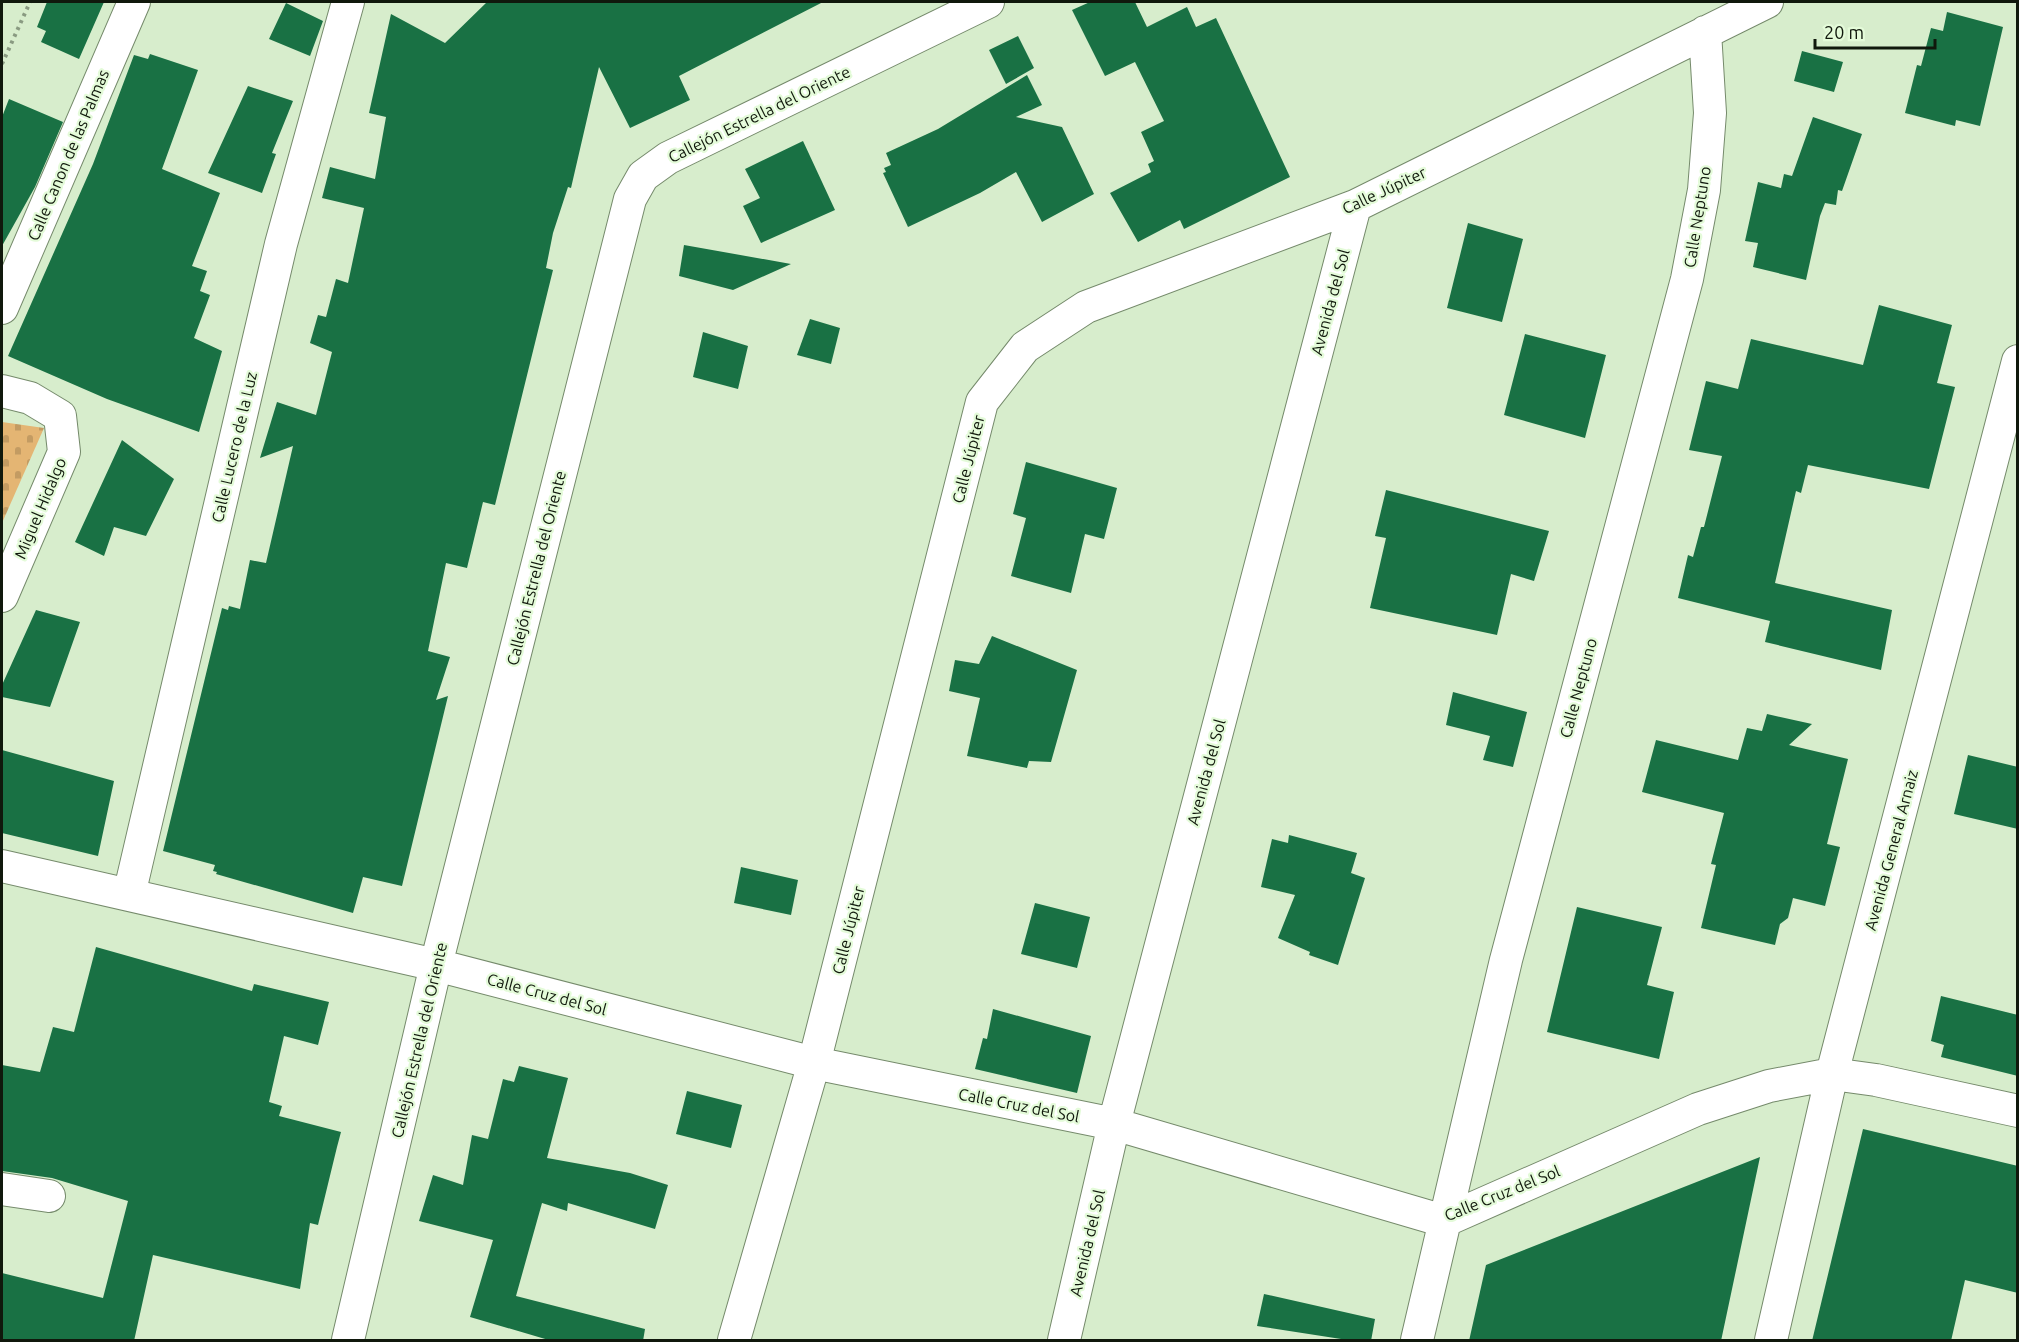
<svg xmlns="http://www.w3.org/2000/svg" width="2019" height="1342" font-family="Ubuntu,sans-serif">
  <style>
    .cemetery { fill: url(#cemetery-stones) }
    .building { fill: #197144 }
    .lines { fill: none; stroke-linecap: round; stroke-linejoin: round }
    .street-casing { stroke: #758a6b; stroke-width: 34 }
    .path { stroke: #899a81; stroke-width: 4; stroke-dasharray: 3 4.5; stroke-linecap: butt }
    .street { stroke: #fff; stroke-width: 32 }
    .labels { text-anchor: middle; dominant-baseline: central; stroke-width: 4.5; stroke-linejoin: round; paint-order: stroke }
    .street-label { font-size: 16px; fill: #10180c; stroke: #e4fbd9 }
  </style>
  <defs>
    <pattern id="cemetery-stones" width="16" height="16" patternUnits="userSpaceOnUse" patternTransform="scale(1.5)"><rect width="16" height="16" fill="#e4b573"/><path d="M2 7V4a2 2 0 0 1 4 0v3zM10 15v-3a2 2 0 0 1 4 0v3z" fill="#c39b62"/></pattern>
  </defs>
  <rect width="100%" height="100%" fill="#d7edcc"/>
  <!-- cemetery -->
  <path class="cemetery" d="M2 422 44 428 2 523Z"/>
  <!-- building -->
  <path class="building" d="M47 2H104L79 59 41 42 46 31 37 27Z
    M487 2H823L679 76 690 100 630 128 599 67 571 188 568 187 553 233 546 268 553 270 495 505 483 502 467 568 446 563 428 651 450 657 436 700 448 696 402 886 363 877 353 913 216 874 217 872 213 871 215 865 163 851 222 608 228 610 229 606 240 609 250 560 266 563 293 446 260 458 277 402 316 415 332 352 310 343 318 315 326 317 336 279 348 283 364 208 322 198 330 167 375 179 386 117 369 113 391 14 445 43Z
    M1090 2H1135L1147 27 1187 7 1196 27 1216 18 1290 177 1184 229 1180 220 1138 242 1110 193 1151 172 1148 164 1154 161 1141 132 1164 121 1135 62 1105 76 1072 10Z
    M286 3 323 21 310 56 269 39Z
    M1947 12 2003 27 1980 126 1956 120 1955 126 1905 113 1917 65 1921 66 1931 28 1943 31Z
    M1018 36 1034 68 1006 84 989 50Z
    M1802 51 1843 62 1834 92 1794 81Z
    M150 54 198 70 162 169 220 193 192 266 207 271 200 291 210 295 194 338 222 351 199 432 107 399 8 356 93 164 134 55 148 59Z
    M1027 75 1042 105 1016 117 1062 127 1094 194 1042 222 1016 172 980 193 908 227 883 173 886 172 884 168 891 165 886 153 938 129Z
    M248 86 293 101 272 153 276 154 262 193 208 173Z
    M9 99 63 122 35 187 2 246V117Z
    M1813 117 1862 134 1842 191 1838 190 1836 205 1825 203 1820 216 1806 280 1753 267 1758 243 1745 241 1758 182 1781 188 1784 174 1792 176Z
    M803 141 835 210 761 243 743 206 760 198 745 169Z
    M1468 223 1523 239 1502 322 1447 308Z
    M684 245 791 264 733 290 679 276Z
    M1879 305 1952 325 1937 383 1955 387 1929 489 1808 465 1801 493 1796 491 1775 583 1892 610 1881 670 1765 642 1770 621 1678 598 1688 555 1693 557 1701 527H1704L1722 456 1689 450 1706 381 1738 389 1751 339 1863 365Z
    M810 319 840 328 831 364 797 355Z
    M703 332 748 346 738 389 693 377Z
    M1525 334 1606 355 1585 438 1504 415Z
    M122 440 174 479 146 536 114 527 104 556 75 542Z
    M1026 462 1117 488 1104 539 1085 534 1071 593 1011 576 1026 518 1013 514Z
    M1386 490 1549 531 1534 581 1511 574 1497 635 1370 608 1386 538 1375 536Z
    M36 610 80 622 50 707 2 697V685Z
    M992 636 1077 670 1051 762 1029 761 1027 768 967 756 980 698 949 691 955 660 979 664Z
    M1453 692 1527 712 1513 767 1483 760 1490 736 1446 725Z
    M1767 714 1812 724 1789 745 1848 759 1827 844 1840 847 1825 906 1793 898 1788 918 1780 924 1775 945 1701 928 1716 865 1711 864 1724 813 1642 792 1656 740 1738 760 1747 728 1762 731Z
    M2 750 114 781 98 856 2 833Z
    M1968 755 2018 767V829L1954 814Z
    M1289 835 1357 853 1351 873 1365 878 1338 965 1309 955 1310 952 1278 938 1295 895 1261 887 1272 839 1288 843Z
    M741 867 798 880 791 915 734 903Z
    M1035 903 1090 917 1077 968 1021 954Z
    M1577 907 1662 927 1647 985 1674 992 1659 1059 1547 1032Z
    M96 947 252 991 254 984 329 1002 318 1045 284 1036 269 1102 282 1106 279 1116 341 1132 337 1147 318 1225 310 1223 300 1289 153 1255 134 1341H2V1273L103 1298 128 1201 52 1178 2 1171V1065L40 1072 53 1027 74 1032Z
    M1941 996 2018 1015V1076L1941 1057 1944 1045 1931 1041Z
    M993 1009 1091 1036 1077 1093 975 1069 983 1038 987 1039Z
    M519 1066 568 1078 547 1158 630 1173 668 1185 655 1229 568 1203 567 1211 542 1203 516 1296 645 1329 643 1341H552L470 1317 493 1240 419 1221 433 1175 463 1185 472 1135 488 1139 503 1079 514 1082Z
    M687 1091 742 1105 731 1148 676 1134Z
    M1863 1129 2018 1166V1293L1965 1280 1951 1341H1812Z
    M1760 1157 1721 1341H1469L1486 1265Z
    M1264 1294 1375 1319 1371 1341H1354L1257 1326Z"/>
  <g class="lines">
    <defs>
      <path id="street" d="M2 308 134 2
        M2 391 30 398 60 416 64 452 2 596
        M2 866 436 965 814 1063 1114 1124 1444 1221 1698 1109 1769 1086 1832 1074 1876 1080 2018 1111
        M129 895 281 244 348 2
        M2 1189 49 1196
        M348 1340 436 965 630 199 643 176 668 158 988 2
        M734 1340 814 1063 982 402 1025 347 1086 307 1355 206 1767 2
        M1064 1340 1114 1124 1355 206
        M1417 1340 1506 960 1687 279 1704 190 1710 113 1705 32
        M1771 1340 1832 1074 2018 361"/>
    </defs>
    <!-- street casing -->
    <use href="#street" class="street-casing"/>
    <!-- path -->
    <path class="path" d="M2 64 30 2"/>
    <!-- street -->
    <use href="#street" class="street"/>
  </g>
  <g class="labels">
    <!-- street labels -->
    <g class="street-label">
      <text transform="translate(759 114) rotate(-26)">Callejón Estrella del Oriente</text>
      <text transform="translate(68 155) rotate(-67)">Calle Canon de las Palmas</text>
      <text transform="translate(1384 190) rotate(-25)">Calle Júpiter</text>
      <text transform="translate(1697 217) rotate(-81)">Calle Neptuno</text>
      <text transform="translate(1330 302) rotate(-75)">Avenida del Sol</text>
      <text transform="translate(234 447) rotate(-77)">Calle Lucero de la Luz</text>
      <text transform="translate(968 459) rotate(-76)">Calle Júpiter</text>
      <text transform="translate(40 508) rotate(-67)">Miguel Hidalgo</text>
      <text transform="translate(536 568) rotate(-76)">Callejón Estrella del Oriente</text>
      <text transform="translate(1578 688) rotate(-75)">Calle Neptuno</text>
      <text transform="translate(1206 772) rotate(-75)">Avenida del Sol</text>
      <text transform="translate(1891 850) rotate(-75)">Avenida General Arnaiz</text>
      <text transform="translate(848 930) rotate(-76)">Calle Júpiter</text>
      <text transform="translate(547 994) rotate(15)">Calle Cruz del Sol</text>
      <text transform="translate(419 1040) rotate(-77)">Callejón Estrella del Oriente</text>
      <text transform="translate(1019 1105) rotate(11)">Calle Cruz del Sol</text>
      <text transform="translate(1502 1193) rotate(-22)">Calle Cruz del Sol</text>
      <text transform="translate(1087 1243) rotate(-77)">Avenida del Sol</text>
    </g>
  </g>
  <!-- border -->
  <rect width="2019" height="1342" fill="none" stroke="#10180c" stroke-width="6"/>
  <!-- scale -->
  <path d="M1815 39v9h120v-9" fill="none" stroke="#10180c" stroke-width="3"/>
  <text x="1824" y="39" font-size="18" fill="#10180c" stroke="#e4fbd9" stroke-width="4.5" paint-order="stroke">20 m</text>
</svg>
